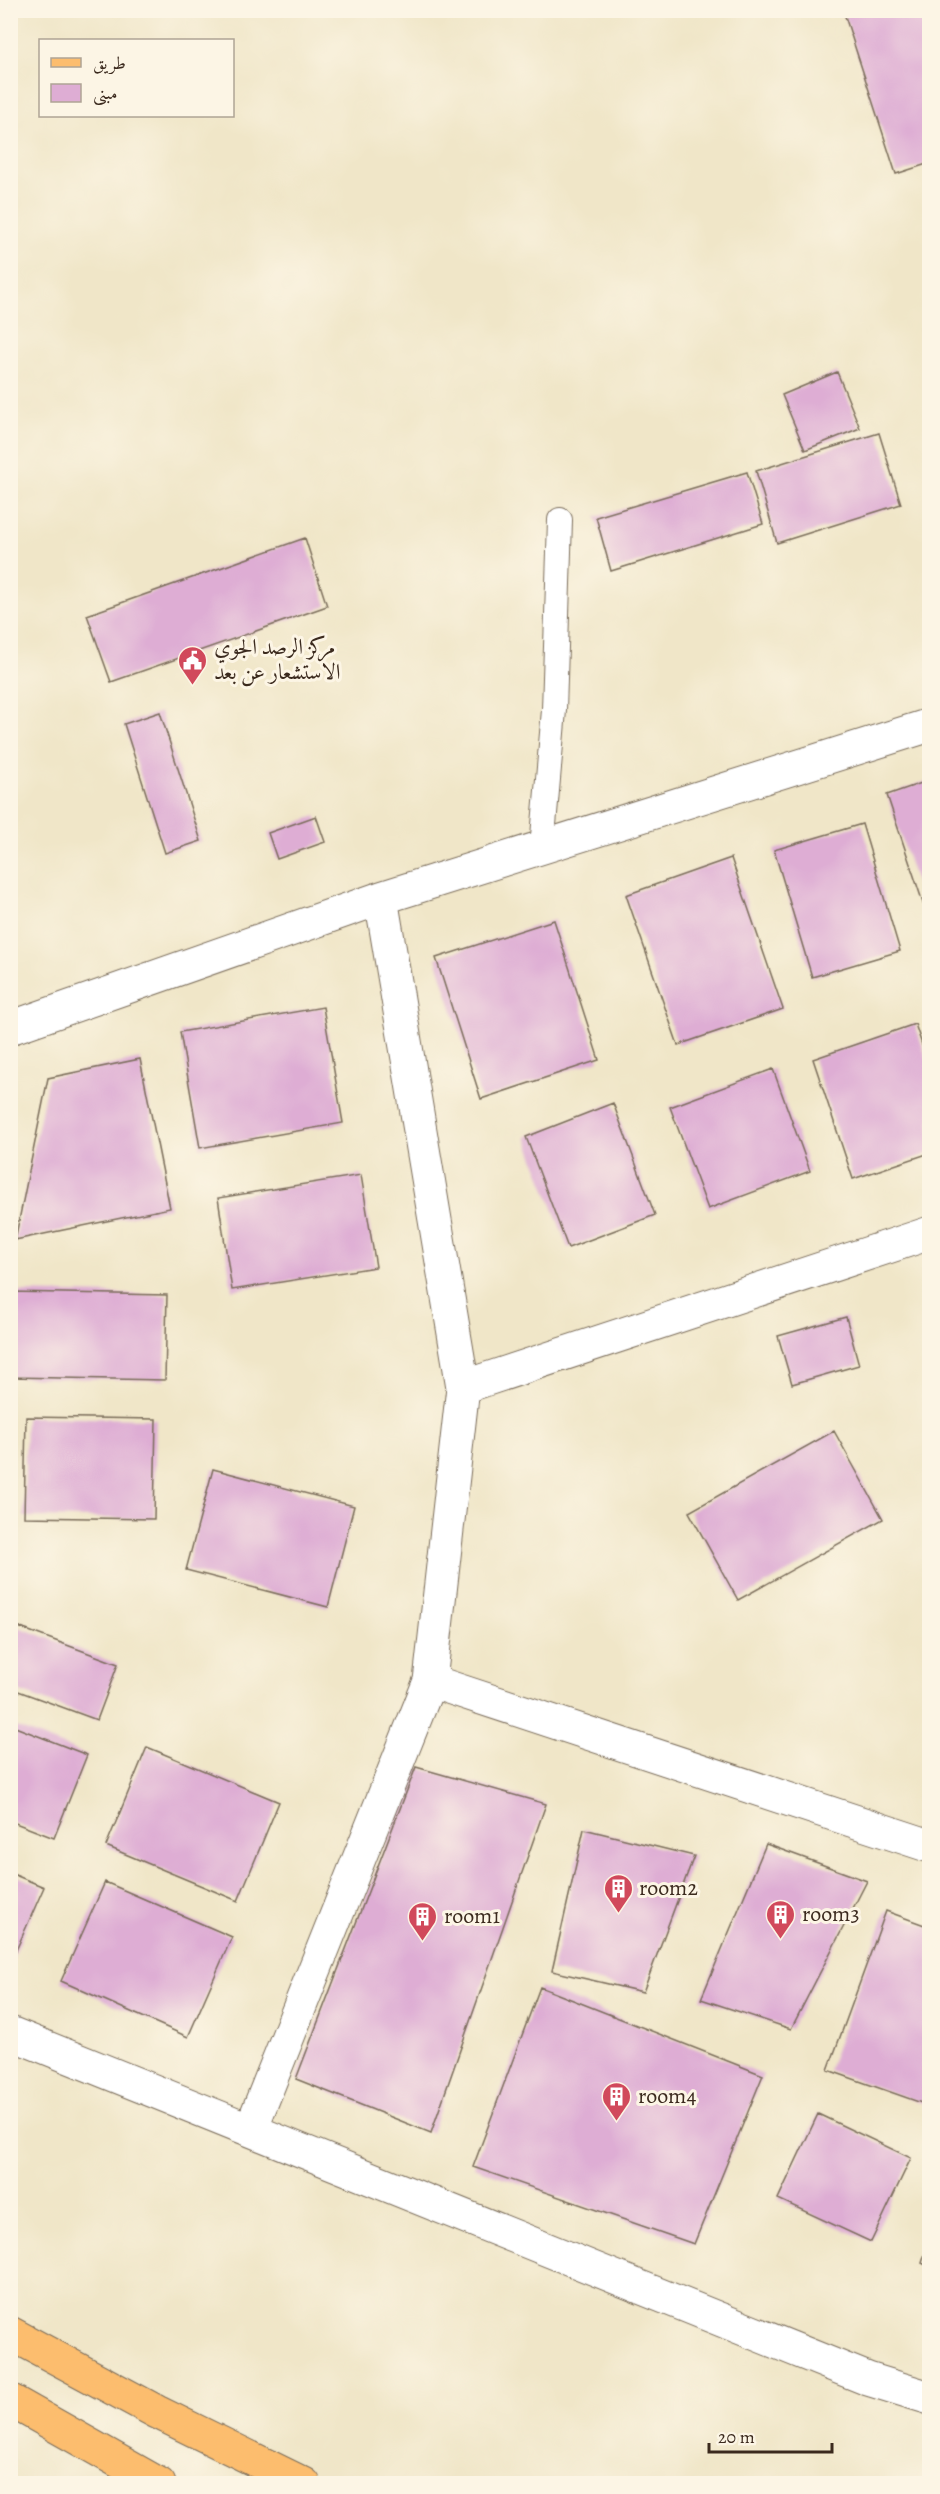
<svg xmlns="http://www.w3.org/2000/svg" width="940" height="2494" font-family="Alegreya,Amiri,serif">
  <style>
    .building { fill: #deadd4 }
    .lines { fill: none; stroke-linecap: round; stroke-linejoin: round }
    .lane-casing { stroke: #7a6c5a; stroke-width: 26 }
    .street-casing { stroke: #7a6c5a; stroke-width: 35 }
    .primary-casing { stroke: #7a6c5a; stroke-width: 35 }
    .lane { stroke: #fff; stroke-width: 24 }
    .street { stroke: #fff; stroke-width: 33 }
    .primary { stroke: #fcbd6e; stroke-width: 33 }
    .labels { text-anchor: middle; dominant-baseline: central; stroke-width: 6; stroke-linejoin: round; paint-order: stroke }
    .poi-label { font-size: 22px; fill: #3b2a1e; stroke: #fcf5e5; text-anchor: start }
  </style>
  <rect width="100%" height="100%" fill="#fcf5e5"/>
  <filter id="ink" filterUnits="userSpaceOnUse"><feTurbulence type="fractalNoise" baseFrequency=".0167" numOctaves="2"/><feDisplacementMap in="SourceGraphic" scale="12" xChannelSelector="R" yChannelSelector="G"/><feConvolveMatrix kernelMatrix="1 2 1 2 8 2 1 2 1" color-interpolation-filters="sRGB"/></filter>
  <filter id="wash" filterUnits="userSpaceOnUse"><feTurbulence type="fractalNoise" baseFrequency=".008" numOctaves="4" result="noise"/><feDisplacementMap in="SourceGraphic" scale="24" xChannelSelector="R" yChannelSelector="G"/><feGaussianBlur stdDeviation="1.35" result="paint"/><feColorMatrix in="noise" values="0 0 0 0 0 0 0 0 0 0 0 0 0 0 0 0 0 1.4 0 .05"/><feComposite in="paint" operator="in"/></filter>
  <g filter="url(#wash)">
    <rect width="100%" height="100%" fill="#f0e6c8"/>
    <g id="blocks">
      <!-- building -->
      <path class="building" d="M843 10H930V163L896 174Z
        M837 372 860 428 805 450 782 395Z
        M879 433 901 504 777 543 756 471Z
        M747 472 763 524 611 571 596 517Z
        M305 538 327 606 111 682 87 615Z
        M160 712 201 841 165 853 124 724Z
        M930 780V921H929L887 795Z
        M316 816 325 842 277 859 268 833Z
        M862 824 900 951 812 977 774 850Z
        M731 858 783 1009 678 1045 626 895Z
        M554 920 599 1060 481 1099 436 958Z
        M323 1007 343 1123 200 1148 180 1032Z
        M915 1024 930 1068V1153L853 1179 813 1059Z
        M140 1059 170 1208 15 1240 48 1078Z
        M773 1069 810 1171 708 1209 670 1107Z
        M613 1103 655 1215 568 1248 526 1137Z
        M361 1175 376 1267 232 1290 218 1198Z
        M10 1292 167 1295 165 1380 10 1377Z
        M846 1317 859 1365 792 1384 778 1336Z
        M26 1417 156 1419 154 1519 24 1517Z
        M834 1431 883 1519 738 1600 689 1512Z
        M213 1469 354 1506 328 1607 186 1570Z
        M10 1624 118 1664 97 1720 10 1688Z
        M10 1725 87 1755 54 1838 10 1821Z
        M147 1747 279 1802 238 1901 106 1846Z
        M416 1767 546 1804 431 2133 296 2079Z
        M584 1829 694 1856 643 1992 552 1971Z
        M766 1844 867 1881 791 2029 701 1999Z
        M10 1873 44 1887 10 1964Z
        M105 1882 232 1937 188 2037 61 1981Z
        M886 1911 930 1927V2106L828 2070Z
        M540 1987 763 2075 694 2244 473 2167Z
        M818 2114 911 2158 871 2242 778 2199Z
        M929 2241H930V2267L922 2263Z"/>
    </g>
  </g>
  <g filter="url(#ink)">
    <use href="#blocks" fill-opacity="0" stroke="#7a6c5a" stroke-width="1.5"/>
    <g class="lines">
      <defs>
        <path id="lane" d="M542 848 554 710 560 520"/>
        <path id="street" d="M10 1028 381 898 930 725
          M463 1387 930 1233
          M430 1681 930 1846
          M10 2033 868 2379 930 2398
          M251 2129 430 1681 463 1387 381 898"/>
        <path id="primary" d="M10 2333 157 2412 304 2484
          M10 2400 159 2484"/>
      </defs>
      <!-- lane casing -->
      <use href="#lane" class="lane-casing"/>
      <!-- street casing -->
      <use href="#street" class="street-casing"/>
      <!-- primary casing -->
      <use href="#primary" class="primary-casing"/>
      <!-- lane -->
      <use href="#lane" class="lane"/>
      <!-- street -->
      <use href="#street" class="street"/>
      <!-- primary -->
      <use href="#primary" class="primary"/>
    </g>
  </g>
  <!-- icons -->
  <defs>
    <symbol id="civic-pin" viewBox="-11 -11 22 30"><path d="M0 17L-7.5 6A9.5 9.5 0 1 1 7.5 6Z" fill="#d1495b" stroke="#fcf5e5"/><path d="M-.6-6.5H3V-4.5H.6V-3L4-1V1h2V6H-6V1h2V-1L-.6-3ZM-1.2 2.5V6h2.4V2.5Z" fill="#fff"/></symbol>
    <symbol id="building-pin" viewBox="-11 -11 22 30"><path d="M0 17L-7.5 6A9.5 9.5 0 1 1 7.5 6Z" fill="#d1495b" stroke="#fcf5e5"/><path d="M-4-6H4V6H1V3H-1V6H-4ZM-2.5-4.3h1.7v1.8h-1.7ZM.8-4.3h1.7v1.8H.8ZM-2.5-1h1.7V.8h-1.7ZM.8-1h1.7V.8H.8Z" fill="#fff"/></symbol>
  </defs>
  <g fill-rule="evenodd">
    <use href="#civic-pin" x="176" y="644" width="33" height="45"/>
    <use href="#building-pin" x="602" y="1872" width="33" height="45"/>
    <use href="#building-pin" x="764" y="1898" width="33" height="45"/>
    <use href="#building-pin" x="406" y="1900" width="33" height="45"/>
    <use href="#building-pin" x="600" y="2080" width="33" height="45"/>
  </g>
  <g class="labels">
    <!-- poi labels -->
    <g class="poi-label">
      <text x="214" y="647">مركز الرصد الجوي<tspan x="214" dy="25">الاستشعار عن بعد</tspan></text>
      <text x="639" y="1888">room2</text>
      <text x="802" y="1914">room3</text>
      <text x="444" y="1916">room1</text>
      <text x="638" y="2096">room4</text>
    </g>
  </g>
  <!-- margin -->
  <rect width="940" height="2494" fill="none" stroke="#fcf5e5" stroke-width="36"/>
  <!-- legend -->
  <rect x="39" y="39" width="195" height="78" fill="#fcf5e5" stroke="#afa495" stroke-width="1.5"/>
  <rect x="51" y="58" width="30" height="9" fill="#fcbd6e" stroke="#afa495" stroke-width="1.5"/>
  <text x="93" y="69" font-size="18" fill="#3b2a1e">طريق</text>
  <rect x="51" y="84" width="30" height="18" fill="#deadd4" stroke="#afa495" stroke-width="1.5"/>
  <text x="93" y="99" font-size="18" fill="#3b2a1e">مبنى</text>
  <!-- scale -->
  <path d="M709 2443v9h123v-9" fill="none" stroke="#3b2a1e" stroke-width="3"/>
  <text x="718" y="2443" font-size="18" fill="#3b2a1e" stroke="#fcf5e5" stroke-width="4.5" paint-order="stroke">20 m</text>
</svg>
